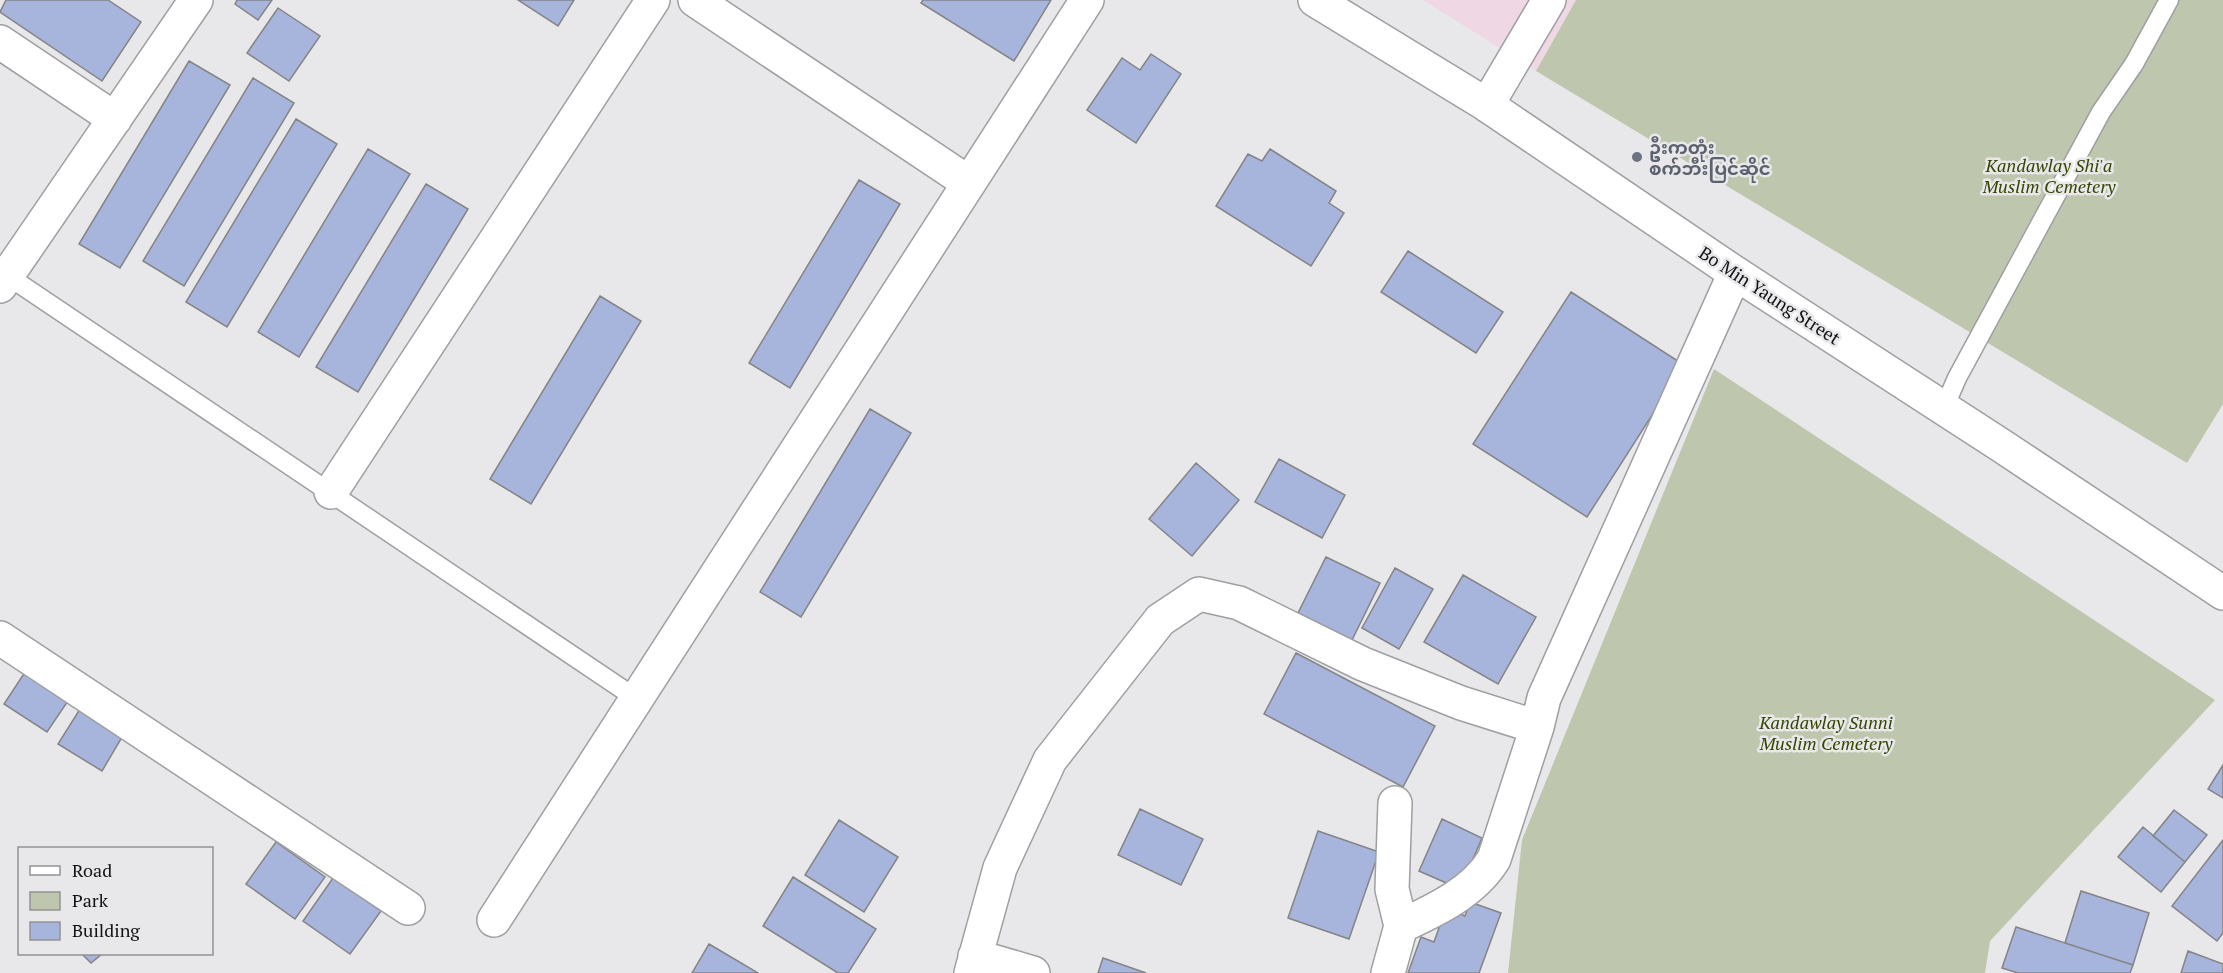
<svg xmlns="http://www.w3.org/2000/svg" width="2223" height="973" font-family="'PT Serif','Noto Sans Myanmar',serif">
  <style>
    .commercial { fill: #efd7e3 }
    .green { fill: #bec7ae }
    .building { fill: #a7b5dd; stroke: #848486; stroke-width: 1.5 }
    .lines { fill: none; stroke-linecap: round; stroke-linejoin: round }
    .service-casing { stroke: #9e9fa1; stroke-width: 21 }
    .minor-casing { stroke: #9e9fa1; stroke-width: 36 }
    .secondary-casing { stroke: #9e9fa1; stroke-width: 36 }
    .service { stroke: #fff; stroke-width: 18 }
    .minor { stroke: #fff; stroke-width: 33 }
    .secondary { stroke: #fff; stroke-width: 33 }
    .worship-dot { fill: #6b7280; stroke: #e8e8eb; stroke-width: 2 }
    .labels { text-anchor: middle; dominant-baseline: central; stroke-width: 5; stroke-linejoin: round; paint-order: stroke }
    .worship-label { font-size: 18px; font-weight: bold; fill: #5b616d; stroke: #e8e8eb; text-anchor: start }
    .park-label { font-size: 18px; font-style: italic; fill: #354501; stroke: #e8e8eb }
    .street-label { font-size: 18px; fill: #121213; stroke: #e8e8eb }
  </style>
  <rect width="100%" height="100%" fill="#e8e8eb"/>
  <!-- commercial -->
  <path class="commercial" d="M1423 0H1576L1536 71Z"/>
  <!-- green -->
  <path class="green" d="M1576 0H2223V404L2187 463 1536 71Z
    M1714 369 2215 700 1990 941 1985 973H1508L1522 840Z"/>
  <!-- building -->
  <path class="building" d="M6 0H108L141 22 102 81 0 12Z
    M237 0H272L258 20 235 4Z
    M518 0H574L558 26Z
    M923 0H1051L1014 61 921 3Z
    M278 8 320 36 289 81 247 53Z
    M1151 54 1181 74 1136 143 1087 110 1122 58 1140 70Z
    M189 61 230 85 120 268 79 244Z
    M253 78 294 103 184 286 143 261Z
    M296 119 337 144 227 327 186 302Z
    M368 149 410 174 299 357 258 332Z
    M1270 149 1336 191 1329 203 1344 213 1311 266 1216 206 1248 154 1262 161Z
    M859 180 900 204 790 388 749 363Z
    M426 184 468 209 358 392 316 367Z
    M1408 251 1503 312 1476 353 1381 292Z
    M1571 292 1684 365 1587 517 1473 444Z
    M600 296 641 321 531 504 490 479Z
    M870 409 911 433 801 617 760 592Z
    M1279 459 1345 495 1322 538 1255 502Z
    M1196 463 1239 500 1192 556 1149 519Z
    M1326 557 1380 583 1352 640 1298 613Z
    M1395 568 1433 589 1399 649 1362 628Z
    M1463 575 1536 617 1498 684 1424 642Z
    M1296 653 1435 726 1403 787 1264 714Z
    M31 663 74 692 47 732 4 704Z
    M85 701 128 727 102 771 58 744Z
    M2223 765V798L2208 789Z
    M1140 809 1203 839 1181 885 1118 855Z
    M2174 810 2207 835 2185 862 2153 836Z
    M1442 819 1482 838 1460 889 1419 871Z
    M839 820 898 857 864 912 805 875Z
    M2143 827 2185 862 2161 892 2118 857Z
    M1318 831 1379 852 1349 939 1288 918Z
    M2223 840V933L2217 941 2172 906Z
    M276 842 325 877 295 919 246 884Z
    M793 877 876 929 848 973H838L763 926Z
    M333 878 381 911 350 954 303 921Z
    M2081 891 2149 913 2133 965 2065 943Z
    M1470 902 1501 913 1479 973H1408L1421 937 1434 942 1446 908 1465 916Z
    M2016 927 2133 965 2130 973H2018L2002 968Z
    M709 944 758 973H692Z
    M2188 951 2223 964V973H2181Z
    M82 954H102L91 963Z
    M1103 958 1146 973H1098Z"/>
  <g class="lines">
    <defs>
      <path id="service" d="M8 276 637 699
        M1944 408 1957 378 2101 112 2134 64 2169 0"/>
      <path id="minor" d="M695 0 969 183
        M0 42 115 119
        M1487 105 1549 0
        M0 286 196 0
        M331 492 653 0
        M0 638 408 908
        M494 920 1087 0
        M1401 926C1436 910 1474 892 1494 859L1537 727
        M975 956 1033 973
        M971 973 1000 868 1050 760 1160 620 1199 594 1239 603 1363 664 1461 703 1537 727 1544 698 1735 273
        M1388 973 1401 926 1392 889 1395 803"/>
      <path id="secondary" d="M1315 0 1487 105 1735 273 2002 446 2223 593"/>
    </defs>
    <!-- service casing -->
    <use href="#service" class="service-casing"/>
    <!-- minor casing -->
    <use href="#minor" class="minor-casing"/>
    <!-- secondary casing -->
    <use href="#secondary" class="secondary-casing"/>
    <!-- service -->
    <use href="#service" class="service"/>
    <!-- minor -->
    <use href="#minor" class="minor"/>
    <!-- secondary -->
    <use href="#secondary" class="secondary"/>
  </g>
  <!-- markers -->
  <circle class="worship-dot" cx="1637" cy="157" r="6"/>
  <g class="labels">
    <!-- worship labels -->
    <g class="worship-label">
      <text x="1649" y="147">ဦးကတုံး<tspan x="1649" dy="21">စက်ဘီးပြင်ဆိုင်</tspan></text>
    </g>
    <!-- park labels -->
    <g class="park-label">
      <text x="2049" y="165">Kandawlay Shi'a<tspan x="2049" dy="21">Muslim Cemetery</tspan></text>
      <text x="1826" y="722">Kandawlay Sunni<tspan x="1826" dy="21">Muslim Cemetery</tspan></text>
    </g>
    <!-- street labels -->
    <g class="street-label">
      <text transform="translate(1770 295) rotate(33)">Bo Min Yaung Street</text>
    </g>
  </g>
  <!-- legend -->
  <rect x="18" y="847" width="195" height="108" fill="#e8e8eb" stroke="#929295" stroke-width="1.5"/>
  <rect x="30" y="866" width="30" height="9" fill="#ffffff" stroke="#929295" stroke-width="1.5"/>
  <text x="72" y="877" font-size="18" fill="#121213">Road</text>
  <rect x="30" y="892" width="30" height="18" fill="#bec7ae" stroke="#929295" stroke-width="1.5"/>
  <text x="72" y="907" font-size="18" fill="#121213">Park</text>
  <rect x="30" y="922" width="30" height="18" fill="#a7b5dd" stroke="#929295" stroke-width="1.5"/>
  <text x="72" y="937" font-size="18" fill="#121213">Building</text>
</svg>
